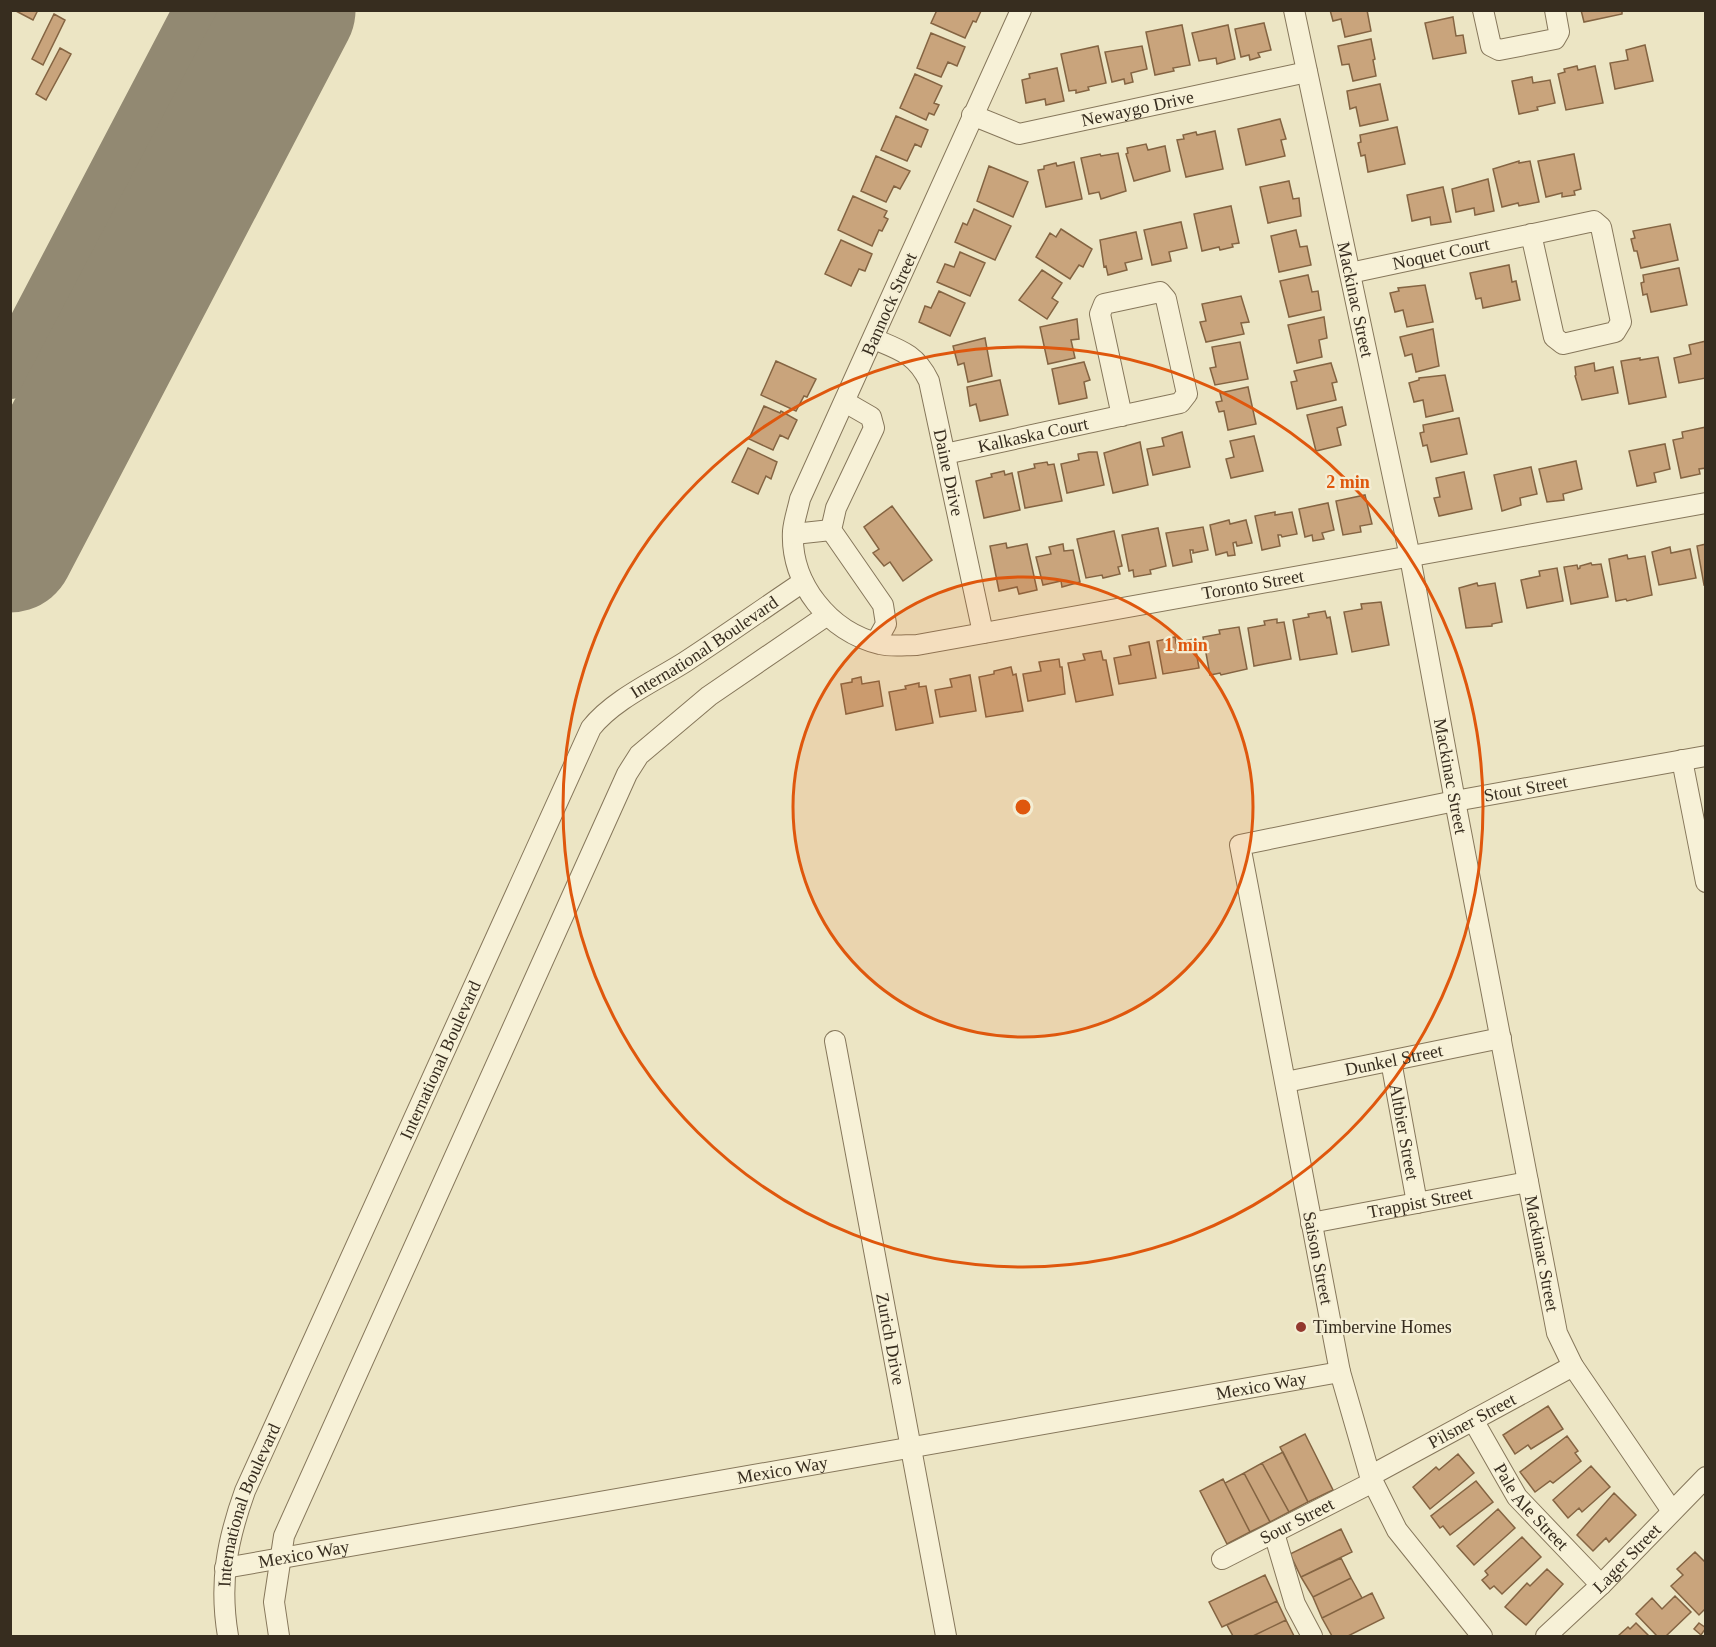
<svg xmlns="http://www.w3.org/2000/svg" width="1716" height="1647" font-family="Georgia,serif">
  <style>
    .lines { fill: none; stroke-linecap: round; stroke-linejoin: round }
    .taxiway { stroke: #928972; stroke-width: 52 }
    .runway { stroke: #928972; stroke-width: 129 }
    .building { fill: #c9a47c; stroke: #846442; stroke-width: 1.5 }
    .minor-casing { stroke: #86775b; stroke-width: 22 }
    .minor { stroke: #f7f1d7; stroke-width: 20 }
    .ring { fill: none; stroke: #df570d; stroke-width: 3 }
    .poi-dot { fill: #93382e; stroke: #f4eed4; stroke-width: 2 }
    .labels { text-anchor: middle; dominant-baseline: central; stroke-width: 4.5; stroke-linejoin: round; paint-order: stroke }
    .street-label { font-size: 18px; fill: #372d1f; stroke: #f4eed4 }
    .poi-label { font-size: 18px; fill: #372d1f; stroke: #f4eed4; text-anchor: start }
    .centre { fill: #df570d; stroke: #f4eed4; stroke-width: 3 }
    .ring-label { font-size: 18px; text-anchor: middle; font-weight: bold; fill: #df570d; stroke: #f4eed4; stroke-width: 4.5; stroke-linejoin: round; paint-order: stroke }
  </style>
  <rect width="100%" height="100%" fill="#ece5c4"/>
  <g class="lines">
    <!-- taxiway -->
    <path class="taxiway" d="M10 373 200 10"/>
    <!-- runway -->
    <path class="runway" d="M10 548 291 10"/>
  </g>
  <!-- building -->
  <path class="building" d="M14 10H35L37 12 33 20Z
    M937 10H980L981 11 976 22 973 21 965 38 931 23Z
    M1330 10H1367L1371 31 1345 37 1341 19 1333 21Z
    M1581 10H1622V14L1584 22Z
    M54 14 65 20 43 65 32 59Z
    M1453 17 1456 36 1463 35 1466 53 1433 59 1425 23Z
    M1264 23 1271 50 1258 53 1260 57 1250 60 1249 55 1241 57 1235 29Z
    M1182 25 1190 65 1173 68 1174 71 1155 75 1146 32Z
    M1228 25 1235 59 1217 64 1216 58 1199 61 1192 33Z
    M931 33 965 47 957 66 948 62 941 77 917 68Z
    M1371 39 1375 59 1373 60 1376 76 1353 81 1349 64 1342 65 1338 46Z
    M1645 45 1653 81 1615 89 1610 63 1628 60 1626 50Z
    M1098 46 1106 83 1088 87 1089 90 1076 93V90L1069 91 1061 54Z
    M1142 46 1147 69 1131 73 1133 82 1125 84 1124 79 1112 82 1105 52Z
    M60 48 71 54 46 100 36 94Z
    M1577 66 1578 70 1595 66 1603 103 1566 110 1558 74 1565 72 1564 69Z
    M1057 68 1064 101 1046 105 1045 99 1026 103 1022 80 1030 78 1029 74Z
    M915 74 942 86 934 103 939 105 934 115 929 113 926 120 900 108Z
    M1532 77 1533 83 1550 80 1555 103 1537 107 1538 110 1519 114 1512 81Z
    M1380 84 1388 120 1360 126 1356 107 1350 109 1347 91Z
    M896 116 928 130 921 147 915 144 907 161 881 150Z
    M1280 119 1286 139 1281 140 1285 156 1246 165 1238 129Z
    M1397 127 1405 164 1368 172 1365 155 1361 156 1358 143 1361 142 1360 135Z
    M1215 131 1223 169 1186 177 1177 140 1184 139 1183 135 1196 132 1197 135Z
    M1146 144 1148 150 1165 146 1170 171 1134 181 1126 154 1128 153 1127 148Z
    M1118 153 1126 191 1101 199 1099 192 1089 194 1081 158 1100 154 1101 156Z
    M1574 154 1581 189 1574 191 1575 195 1562 197V193L1546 197 1538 161Z
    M876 156 910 171 900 189 894 186 886 202 861 191Z
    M1519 161V163L1530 161 1539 202 1519 206 1518 203 1502 207 1493 169Z
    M1074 162 1082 199 1046 207 1038 170 1044 169V166L1056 163 1057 166Z
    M989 166 1028 182 1013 217 977 201Z
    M1488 179 1494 211 1475 215 1474 208 1456 212 1452 189Z
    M1289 181 1293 199 1299 198 1301 216 1268 223 1260 187Z
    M1443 187 1451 222 1431 225 1430 217 1412 221 1407 195Z
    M853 196 887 211 884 217 888 219 882 231 879 230 872 246 838 230Z
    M1231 206 1239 243 1232 244 1233 247 1220 250 1219 247 1202 251 1194 214Z
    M974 209 1011 226 995 260 955 242 963 223 967 225Z
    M1181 222 1187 248 1169 252 1171 261 1152 265 1144 230Z
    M1670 224 1678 260 1641 268 1637 251H1634L1631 239 1635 238 1633 231Z
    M1061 229 1092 249 1083 267 1079 265 1070 279 1036 257 1050 233 1056 237Z
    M1296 230 1300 247 1307 246 1311 265 1279 272 1271 236Z
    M1136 232 1142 259 1125 263 1127 270 1108 275 1106 266 1104 267 1100 240Z
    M841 240 872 254 865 271 859 269 851 286 825 274Z
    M960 252 985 263 970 296 937 282 945 264 954 267Z
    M1509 265 1512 282 1516 281 1520 300 1483 308 1481 298 1476 299 1470 273Z
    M1679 268 1687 305 1651 312 1647 294 1643 295 1641 283 1644 282 1643 275Z
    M1042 270 1062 283 1052 298 1058 302 1047 319 1019 300Z
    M1308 275 1312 292 1318 291 1321 310 1289 317 1280 281Z
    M1425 285 1433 322 1407 327 1403 310 1395 312 1390 293 1399 291 1398 288Z
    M939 291 965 303 950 336 919 322 925 306 931 308Z
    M1241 296 1249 322 1241 323 1244 334 1206 342 1200 322 1206 321 1202 304Z
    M1324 317 1327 338 1319 340 1322 357 1297 363 1288 325Z
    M1077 319 1079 339 1071 340 1075 358 1048 364 1040 327Z
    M1433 329 1439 366 1416 372 1412 354 1405 356 1400 337Z
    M985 338 992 376 968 382 964 363 958 365 953 346Z
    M1706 341V378L1679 383 1674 358 1691 354 1689 345Z
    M1240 342 1248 379 1215 385 1210 368 1216 367 1212 347Z
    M1658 357 1666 397 1629 404 1621 361 1640 358V360Z
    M776 361 816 379 807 397 804 396 796 411 761 395Z
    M1084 362 1090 380 1084 382 1087 398 1059 404 1052 369Z
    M1331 363 1337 382 1332 383 1336 400 1297 409 1291 382 1297 381 1294 371Z
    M1594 363 1595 371 1613 367 1618 393 1582 400 1575 376 1576 375 1575 367Z
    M1445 375 1453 411 1426 417 1423 400 1414 402 1409 383 1419 380V378Z
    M1000 380 1008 415 980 421 976 404 970 406 967 387Z
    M1248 387 1256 424 1228 430 1224 411 1219 412 1216 402 1222 401 1220 393Z
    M764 406 780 413 781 411 797 420 788 439 780 435 773 450 749 439Z
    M1342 407 1346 425 1337 428 1341 445 1316 451 1307 415Z
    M1459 418 1467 454 1431 462 1427 445 1423 446 1420 433 1424 432 1423 425Z
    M1706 427V468L1699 469 1700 474 1681 478 1673 440 1683 438 1682 432Z
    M1182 432 1190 467 1153 475 1147 449 1164 446 1162 438Z
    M1254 436 1263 471 1231 478 1226 459 1234 457 1230 441Z
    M1140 442 1148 485 1113 493 1104 453Z
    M1665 444 1670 469 1654 473 1656 482 1637 486 1629 451Z
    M748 448 777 462 771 479 766 476 758 494 732 482Z
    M1089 452H1097L1104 485 1067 493 1061 464 1079 460 1078 454Z
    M1576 461 1582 489 1563 494 1564 500 1547 502 1539 469Z
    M1047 462 1048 465 1054 464 1062 501 1025 508 1018 472 1035 468 1034 464Z
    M1531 467 1537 494 1520 498 1521 505 1502 511 1494 475Z
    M1004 471 1005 475 1012 473 1020 510 984 518 976 481 992 477 991 474Z
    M1464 472 1472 509 1439 516 1434 498 1440 497 1436 478Z
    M1365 495 1372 524 1360 526 1361 532 1343 535 1336 501Z
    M1328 503 1334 530 1322 533 1324 539 1313 541 1312 535 1305 537 1299 509Z
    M892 506 932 560 903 581 890 562 884 566 873 553 879 549 864 527Z
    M1275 512V515L1292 512 1297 534 1282 537 1281 535H1278L1280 546 1262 550 1255 516Z
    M1229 520 1230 524 1246 520 1252 543 1237 546 1236 542 1233 543 1235 555 1228 556 1227 552 1216 555 1210 525Z
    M1203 527 1208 550 1193 553V550H1190L1192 562 1173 566 1166 533Z
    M1158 528 1166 566 1150 570 1151 574 1134 577 1133 570 1129 571 1122 535Z
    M1114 531 1122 566 1118 567 1120 574 1103 578 1102 575 1086 578 1077 539Z
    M1006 543 1007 548 1027 544 1037 590 1019 594 1017 587 999 591 990 546Z
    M1063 544 1064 551 1073 550 1080 582 1062 587 1061 581 1043 585 1036 557 1051 554 1049 547Z
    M1706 544V584L1704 585 1697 546Z
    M1670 547 1671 553 1690 549 1696 578 1659 585 1652 552Z
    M1627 555 1628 559 1645 556 1652 595 1627 601 1626 599 1616 601 1609 559Z
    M1591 563 1592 565 1601 564 1608 597 1571 604 1564 567 1577 565 1578 569 1580 568V566Z
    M1557 568 1563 601 1527 608 1521 580 1540 576 1539 571Z
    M1477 583 1478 586 1495 583 1502 622 1492 624V626L1466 628 1459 588Z
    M1381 602 1389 645 1352 652 1344 612 1362 609 1361 604Z
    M1325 611 1327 618 1330 617 1337 654 1300 660 1293 620 1309 617 1308 614Z
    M1277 619V623L1284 622 1291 659 1254 666 1248 628 1265 625 1264 621Z
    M1239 627 1247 669 1221 675 1220 673 1210 675 1203 637 1220 634 1219 630Z
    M1175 637 1176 643 1194 639 1199 668 1163 674 1157 641Z
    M1149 642 1156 678 1119 684 1114 658 1131 655 1129 646Z
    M1101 651 1103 660H1106L1113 695 1076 702 1068 663 1085 660 1083 654Z
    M1059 659 1060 667H1062L1065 694 1028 701 1023 674 1041 671 1039 662Z
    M1011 667 1013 675 1016 674 1023 711 986 717 979 677 994 674V671Z
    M970 675 976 711 940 717 935 690 952 687 950 679Z
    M861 677 862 684 879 681 883 706 846 714 841 684 852 682V679Z
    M919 683V687L926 686 933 723 896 730 889 692 906 689 905 686Z
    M1548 1406 1563 1429 1531 1449 1528 1445 1515 1454 1503 1435Z
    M1305 1434 1333 1490 1308 1502 1280 1447Z
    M1567 1436 1578 1451 1575 1453 1581 1461 1553 1483 1550 1481 1535 1492 1520 1472Z
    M1283 1452 1308 1502 1289 1512 1262 1463Z
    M1458 1454 1474 1473 1430 1509 1413 1487 1436 1467 1439 1470Z
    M1262 1463 1289 1512 1270 1522 1244 1473Z
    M1591 1466 1610 1487 1582 1512 1579 1508 1568 1518 1553 1500Z
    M1244 1473 1270 1522 1250 1532 1225 1483Z
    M1223 1479 1250 1532 1227 1544 1200 1491Z
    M1476 1481 1493 1502 1450 1535 1443 1526 1440 1528 1431 1516Z
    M1614 1493 1636 1515 1609 1542 1606 1538 1593 1551 1577 1535Z
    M1498 1509 1515 1528 1474 1565 1457 1546Z
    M1341 1529 1352 1552 1301 1577 1290 1554Z
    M1522 1537 1541 1557 1502 1594 1494 1586 1490 1589 1482 1580 1488 1575 1485 1571Z
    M1695 1552 1706 1563V1608L1699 1615 1671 1586 1683 1575 1677 1569Z
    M1341 1558 1351 1578 1313 1597 1301 1577Z
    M1547 1569 1563 1584 1526 1625 1505 1607 1527 1583 1530 1586Z
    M1265 1575 1277 1601 1222 1627 1209 1602Z
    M1351 1578 1362 1598 1322 1618 1313 1597Z
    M1372 1593 1384 1618 1348 1636H1332L1322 1618Z
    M1675 1596 1691 1612 1666 1636H1657L1636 1614 1652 1598 1662 1609Z
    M1277 1601 1286 1620 1253 1636H1233L1227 1625Z
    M1286 1620 1294 1636H1253Z
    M1636 1623 1649 1636H1618L1628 1627 1630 1629Z
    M1699 1623 1706 1628 1701 1635 1694 1629Z"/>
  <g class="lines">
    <defs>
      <g id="minor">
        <path id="s1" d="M1021 10 800 499C798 509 794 520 793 531 790 583 829 632 880 644 891 647 905 645 917 645L1706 503"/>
        <path id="s2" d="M1294 10 1410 557 1455 801 1557 1333 1573 1366 1672 1511"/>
        <path d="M1483 10 1491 46 1499 50 1555 39 1559 32 1555 10"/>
        <path id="s3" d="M972 115 1019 134 1307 72"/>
        <path id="s4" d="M1350 273 1594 221 1601 227 1621 322 1615 332 1563 344 1554 337 1531 234"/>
        <path id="s5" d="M874 339C900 350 916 354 929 381L983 633"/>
        <path d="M845 402 871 417 874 428 836 508 831 530 883 605 886 624 876 642"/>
        <path id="s6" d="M945 454 1180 403 1187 394 1166 299 1160 292 1104 304 1100 314 1122 416"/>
        <path d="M794 534 831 530"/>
        <path d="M1682 760 1706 882"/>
        <path id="s7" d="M835 1041 946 1636"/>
        <path id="s8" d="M1391 1061 1417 1203"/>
        <path id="s9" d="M1286 1082 1501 1038"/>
        <path id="s10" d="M1311 1223 1528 1182"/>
        <path id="s11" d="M1473 1420 1517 1497 1601 1585"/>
        <path id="s12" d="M1370 1476 1573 1366"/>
        <path d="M1274 1533 1295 1604 1312 1636"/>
        <path id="s13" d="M1222 1559 1373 1482"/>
        <path id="s14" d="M225 1568 1340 1372"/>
        <path id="s15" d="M228 1636C219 1583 227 1541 245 1491L591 728C613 700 655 681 685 662 725 636 764 608 803 582"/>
        <path d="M279 1636 274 1602 284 1536 627 774 639 755 709 696 826 616"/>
        <path id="s16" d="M1482 1636 1397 1530 1370 1476 1340 1372 1240 845 1455 801 1706 756"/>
        <path id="s17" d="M1546 1636 1601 1585 1706 1477"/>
      </g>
    </defs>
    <!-- minor casing -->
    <use href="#minor" class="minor-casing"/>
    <!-- minor -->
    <use href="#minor" class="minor"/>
  </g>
  <!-- distance rings -->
  <circle cx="1023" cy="807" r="230" fill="#df570d" fill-opacity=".12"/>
  <g class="ring">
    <circle cx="1023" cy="807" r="230"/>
    <circle cx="1023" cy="807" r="460"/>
  </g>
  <!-- markers -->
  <circle class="poi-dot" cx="1301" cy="1327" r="6"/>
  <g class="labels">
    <!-- street labels -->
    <g class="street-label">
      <text stroke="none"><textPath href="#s3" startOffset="172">Newaygo Drive</textPath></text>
      <text stroke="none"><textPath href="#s4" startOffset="93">Noquet Court</textPath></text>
      <text stroke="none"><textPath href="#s2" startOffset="296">Mackinac Street</textPath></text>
      <text transform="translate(889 304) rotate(-66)">Bannock Street</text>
      <text stroke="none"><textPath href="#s6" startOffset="90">Kalkaska Court</textPath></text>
      <text stroke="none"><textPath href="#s5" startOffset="165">Daine Drive</textPath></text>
      <text stroke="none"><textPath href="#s1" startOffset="1102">Toronto Street</textPath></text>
      <text stroke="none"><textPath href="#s15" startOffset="1125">International Boulevard</textPath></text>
      <text stroke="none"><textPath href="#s2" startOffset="782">Mackinac Street</textPath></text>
      <text stroke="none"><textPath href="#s16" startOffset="1132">Stout Street</textPath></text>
      <text stroke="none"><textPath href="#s15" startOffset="621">International Boulevard</textPath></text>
      <text stroke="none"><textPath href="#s9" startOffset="110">Dunkel Street</textPath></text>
      <text stroke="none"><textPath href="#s8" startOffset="72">Altbier Street</textPath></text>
      <text stroke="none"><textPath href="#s10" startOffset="111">Trappist Street</textPath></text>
      <text stroke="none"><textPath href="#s2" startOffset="1268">Mackinac Street</textPath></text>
      <text transform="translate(1318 1258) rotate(79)">Saison Street</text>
      <text stroke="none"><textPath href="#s7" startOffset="303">Zurich Drive</textPath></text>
      <text stroke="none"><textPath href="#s14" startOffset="1052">Mexico Way</textPath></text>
      <text stroke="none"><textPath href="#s12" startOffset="116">Pilsner Street</textPath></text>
      <text stroke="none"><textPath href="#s14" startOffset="566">Mexico Way</textPath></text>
      <text stroke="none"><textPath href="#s11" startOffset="105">Pale Ale Street</textPath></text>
      <text stroke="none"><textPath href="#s15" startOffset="135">International Boulevard</textPath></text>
      <text stroke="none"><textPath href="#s13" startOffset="84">Sour Street</textPath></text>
      <text stroke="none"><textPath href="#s14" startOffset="80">Mexico Way</textPath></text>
      <text stroke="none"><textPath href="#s17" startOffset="112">Lager Street</textPath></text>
    </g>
    <!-- poi labels -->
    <g class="poi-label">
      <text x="1313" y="1327">Timbervine Homes</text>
    </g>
  </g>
  <circle cx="1023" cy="807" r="9" class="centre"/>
  <g class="ring-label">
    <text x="1348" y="488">2 min</text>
    <text x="1186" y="651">1 min</text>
  </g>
  <!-- border -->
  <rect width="1716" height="1647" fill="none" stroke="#372d1f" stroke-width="24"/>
</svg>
